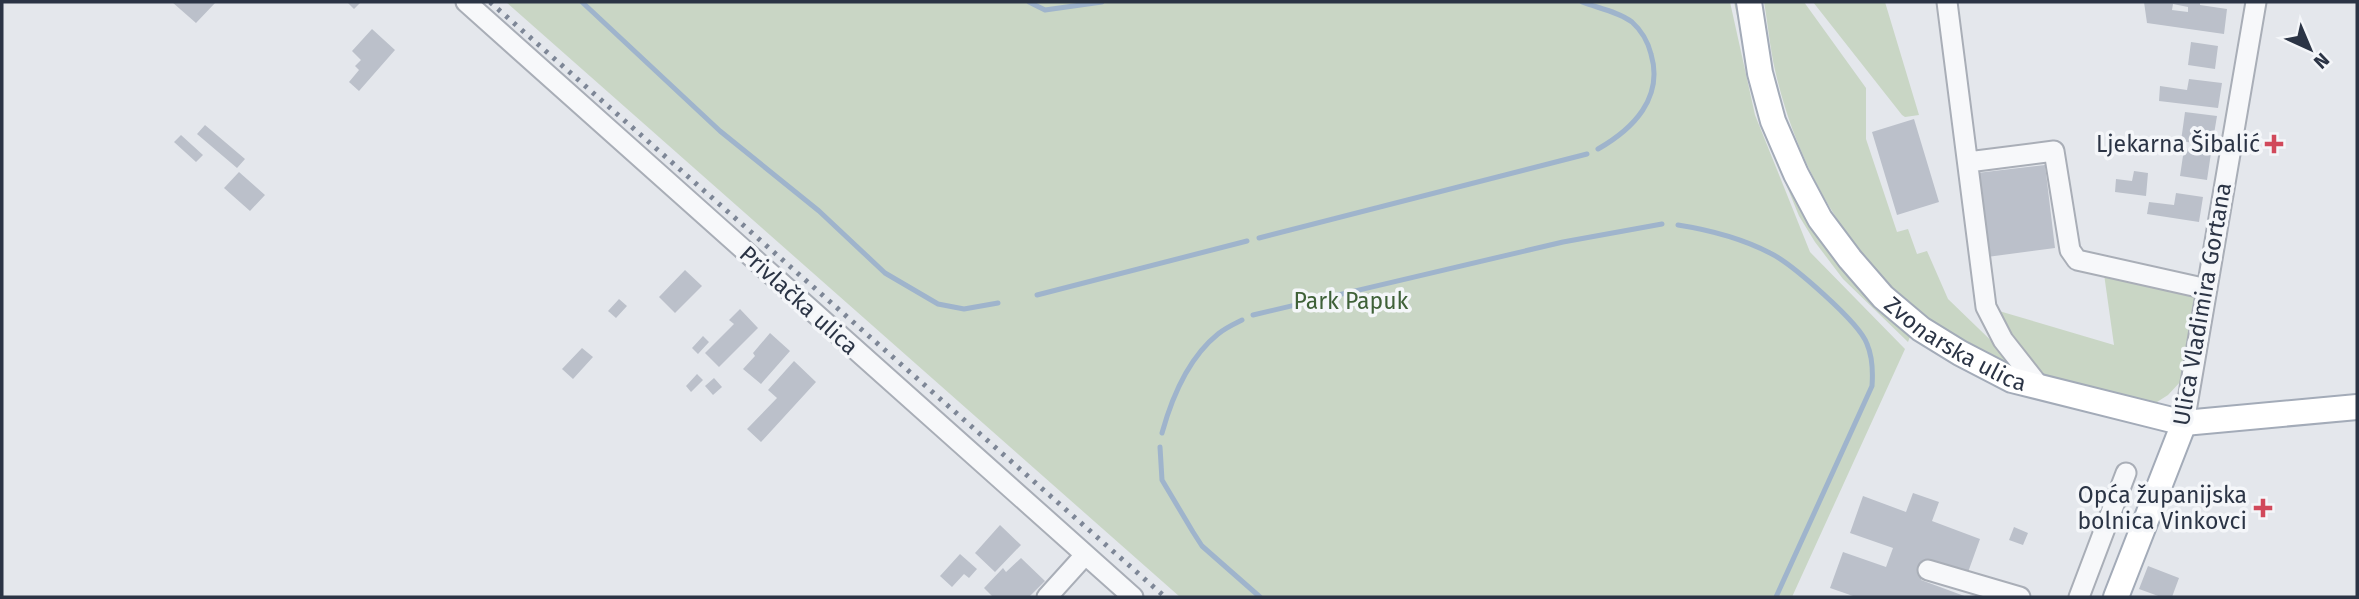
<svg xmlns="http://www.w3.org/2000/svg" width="2359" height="599" font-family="'Fira Sans',sans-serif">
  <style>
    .green { fill: #c9d6c5 }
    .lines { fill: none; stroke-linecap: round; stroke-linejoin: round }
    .stream { stroke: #9fb4cc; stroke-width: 5 }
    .building { fill: #bbc0ca; fill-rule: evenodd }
    .minor-casing { stroke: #a9aeb7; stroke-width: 23 }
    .major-casing { stroke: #a3abb8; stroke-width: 28 }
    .minor { stroke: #f7f8fa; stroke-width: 19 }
    .major { stroke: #fff; stroke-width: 24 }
    .rail { stroke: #7d8696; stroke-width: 5; stroke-dasharray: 3.5 7; stroke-linecap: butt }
    .poi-dot { fill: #d1495b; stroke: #f4f6f9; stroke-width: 2.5 }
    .labels { text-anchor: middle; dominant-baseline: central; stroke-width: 7; stroke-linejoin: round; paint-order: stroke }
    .poi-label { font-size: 23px; fill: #2b3445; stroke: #f4f6f9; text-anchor: end }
    .street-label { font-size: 23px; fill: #2b3445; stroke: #f4f6f9 }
    .park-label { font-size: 23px; fill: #3f6138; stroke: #f4f6f9 }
  </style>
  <rect width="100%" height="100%" fill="#e4e7ec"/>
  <!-- green -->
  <path class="green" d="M506 2H1730L1755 115 1810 252 1905 349 1792 597H1180Z
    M1734 2H1743L1768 127 1911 334 1908 342 1843 279 1815 242 1799 216 1759 118Z
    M1764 2H1804L1866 88V139L1897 232 1908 229 1917 254 1927 251 1948 299 2007 356 2018 371C1999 361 1979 353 1961 342 1864 282 1800 180 1775 70 1770 48 1768 25 1764 2Z
    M1813 2H1885L1919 115 1905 117 1902 115Z
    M2104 274 2201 295 2182 380 2168 395 2157 402 2141 404 2038 377 2002 320 1999 311 2114 345Z"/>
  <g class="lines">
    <!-- stream -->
    <path class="stream" d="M582 2 720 131 819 211 885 273 938 304 964 309 998 303
      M1029 2 1045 10 1102 2
      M1582 2C1598 8 1619 12 1632 22 1642 31 1648 42 1651 54 1664 98 1633 129 1598 149
      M1678 225C1710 230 1741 238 1770 253 1791 263 1860 323 1867 344 1873 358 1873 372 1872 386L1776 597
      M1259 238 1587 154
      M1037 295 1247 241
      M1253 315 1563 242 1662 224
      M1162 433C1172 397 1188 358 1218 334 1225 328 1234 324 1242 320
      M1160 447 1162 480 1193 532 1202 546 1260 597"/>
  </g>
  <!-- building -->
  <path class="building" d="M172 2H216L196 23Z
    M347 2H361L354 9Z
    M2144 2H2200V5L2227 9 2224 34 2147 23ZM2173 4 2188 7V12L2172 10Z
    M372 29 395 50 359 91 349 82 359 70 355 66 361 60 352 51Z
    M2191 42 2218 46 2215 69 2188 65Z
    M2189 79 2222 83 2218 108 2159 101 2160 86 2187 90Z
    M2185 112 2217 116 2212 146 2181 141Z
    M1914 119 1939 202 1897 215 1872 132Z
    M205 125 245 159 237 168 197 134Z
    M181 135 203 155 196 162 174 142Z
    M2184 149 2211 153 2207 180 2180 176Z
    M2045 165 2055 248 1987 257 1977 173Z
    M2134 171 2148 173 2146 196 2115 192 2116 179 2132 181Z
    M239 172 265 195 250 211 224 188Z
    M2176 193 2203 197 2199 222 2147 214 2149 202 2174 205Z
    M685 270 702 286 675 313 659 297Z
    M619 299 627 306 616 318 608 311Z
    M740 309 758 328 719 367 705 353 734 324 729 320Z
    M770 333 790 351 761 384 743 369 755 356 753 353Z
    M703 336 709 342 698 354 692 348Z
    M582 348 593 357 573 379 562 369Z
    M794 361 816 382 761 442 747 429 777 398 768 390Z
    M697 374 703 380 691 392 686 386Z
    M714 378 722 387 713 395 705 386Z
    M1913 493 1939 502 1932 521 1980 539 1967 575 1928 561 1921 580 1967 597H1856L1830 588 1843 552 1886 567 1893 548 1850 533 1863 496 1906 512Z
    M1000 525 1021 545 995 572 975 553Z
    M2014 527 2028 533 2023 545 2009 540Z
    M960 554 977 569 969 578 964 574 952 587 940 576Z
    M1021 558 1045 581 1029 597H993L984 588 1003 568 1006 572Z
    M2148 566 2179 578 2172 597H2161L2139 589Z"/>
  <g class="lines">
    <defs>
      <path id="minor" d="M466 2 1133 597
        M1947 2 1986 307 2003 340 2040 387
        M1968 162 2054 151 2070 250 2077 260 2207 289
        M2184 423 2256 2
        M1928 570 2020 597
        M1047 597 1085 555
        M2079 597 2126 473"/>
      <g id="major">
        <path id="s1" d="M1749 2 1760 73 1773 121 1796 174 1820 219 1850 259 1883 297 1921 329 1960 353 2012 380 2184 423 2357 407"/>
        <path d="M2116 597 2184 423"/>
      </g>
    </defs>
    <!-- minor casing -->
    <use href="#minor" class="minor-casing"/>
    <!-- major casing -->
    <use href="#major" class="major-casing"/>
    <!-- minor -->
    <use href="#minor" class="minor"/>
    <!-- major -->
    <use href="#major" class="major"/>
    <!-- rail -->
    <path class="rail" d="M490 2 1165 597"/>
  </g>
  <!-- markers -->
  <g class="poi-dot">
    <path d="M2270.5 133.5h7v7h7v7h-7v7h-7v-7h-7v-7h7z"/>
    <path d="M2259.5 497.5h7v7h7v7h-7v7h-7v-7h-7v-7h7z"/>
  </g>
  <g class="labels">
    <!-- poi labels -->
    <g class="poi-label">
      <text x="2260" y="144">Ljekarna Šibalić</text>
      <text x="2247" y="495">Opća županijska<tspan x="2247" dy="26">bolnica Vinkovci</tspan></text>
    </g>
    <!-- street labels -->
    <g class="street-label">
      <text transform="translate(799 300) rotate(42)">Privlačka ulica</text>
      <text transform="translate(2202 304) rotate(-80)">Ulica Vladimira Gortana</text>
      <text stroke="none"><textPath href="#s1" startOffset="418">Zvonarska ulica</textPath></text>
    </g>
    <!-- park labels -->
    <g class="park-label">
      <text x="1351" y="301">Park Papuk</text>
    </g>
  </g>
  <!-- border -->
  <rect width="2359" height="599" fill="none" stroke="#2b3445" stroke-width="7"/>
  <!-- north arrow -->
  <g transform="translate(2310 49) rotate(136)" stroke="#f4f6f9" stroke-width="5" paint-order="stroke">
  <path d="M0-5L12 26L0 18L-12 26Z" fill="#2b3445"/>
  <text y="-10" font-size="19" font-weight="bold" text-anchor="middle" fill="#2b3445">N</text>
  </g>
</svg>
